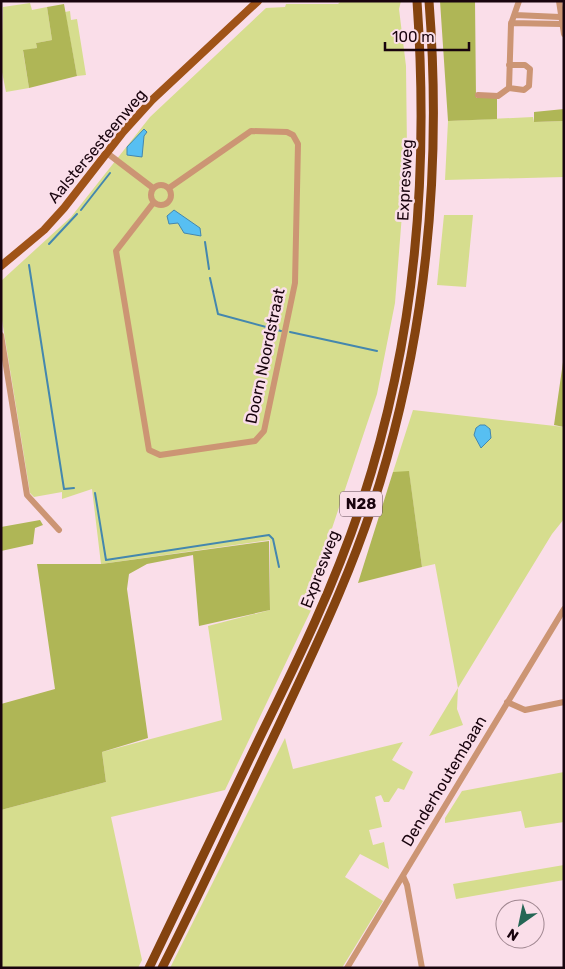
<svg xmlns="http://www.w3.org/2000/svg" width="565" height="969" font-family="Rubik,sans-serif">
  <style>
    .green { fill: #d6dd8e }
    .forest { fill: #afb656 }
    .water { fill: #57bff2; stroke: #4487ae }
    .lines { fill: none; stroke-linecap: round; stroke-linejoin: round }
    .stream { stroke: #4487ae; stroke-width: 2 }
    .minor { stroke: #cc9574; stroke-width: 6 }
    .major { stroke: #a05318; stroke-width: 8 }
    .highway { stroke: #84430f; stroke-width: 9 }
    .labels { text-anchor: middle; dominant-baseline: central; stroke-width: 5; stroke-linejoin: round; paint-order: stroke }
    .shield { fill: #fadee9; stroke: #5c4550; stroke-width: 1 }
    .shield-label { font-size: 15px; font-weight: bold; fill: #19040e }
    .street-label { font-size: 16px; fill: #19040e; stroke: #fadee9 }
  </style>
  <rect width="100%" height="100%" fill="#fadee9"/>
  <!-- green -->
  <path class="green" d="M341 1H401L399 9 406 66 407 151 395 303 377 394 307 603 313 606 225 790 111 817 142 960 138 968H1V810L106 782 102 752 222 720 208 626 270 610V540L101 564 92 489 62 499V492L34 497 30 493 1 314V281L71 217 150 117 266 8 285 7 286 4H338Z
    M30 3 32 10 47 7 52 40 36 43 37 48 23 51 29 88 6 92 1 67 3 7Z
    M70 11 71 20 77 19 86 75 77 76 65 12Z
    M533 117 534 122 564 121V177L445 180 448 121Z
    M444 215H473L466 287 437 285Z
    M413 410 564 427V519L552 534 458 688 457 709 463 725 429 736 458 688 435 564 422 567 409 472H393Z
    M285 738 293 769 403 742 392 760 413 772 404 790 398 788 389 802H384L381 795 375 797 382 827 369 830 373 845 384 842 389 869 360 854 345 877 383 901 342 968H170Z
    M564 772V822L525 828 521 811 445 823V818L462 791Z
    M564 865V880L456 899 453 884Z"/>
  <!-- forest -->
  <path class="forest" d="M440 1H475L476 98H497V119L448 121Z
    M64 4 77 76 29 88 23 50 37 48 36 43 52 40 47 7Z
    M564 109V121L534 122V112Z
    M564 355V427L554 425Z
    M409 471 422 567 358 583 393 472Z
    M40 520 43 525 35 528 33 544 1 551V527Z
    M269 541 270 610 199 626 193 555 147 564 129 574 127 589 148 738 102 752 106 782 1 810V704L55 689 37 564H101Z"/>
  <!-- water -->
  <path class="water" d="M144 129 147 132 144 136 142 157 127 155V147Z
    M174 210 200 228 201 236 184 233 178 223 169 224 167 216Z
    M480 425H485L490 429 491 438 481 448 474 435 476 428Z"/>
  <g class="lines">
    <!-- stream -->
    <path class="stream" d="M81 210 110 173
      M205 242 209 269
      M49 244 77 214
      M29 265 64 489 74 488
      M210 278 218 314 281 331
      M290 332 377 351
      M95 493 106 560 269 535 273 539 279 567"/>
    <!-- minor -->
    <path class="minor" d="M559 1 564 34
      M515 15 560 17
      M511 23 561 24
      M509 88 524 90 529 86 530 69 525 65H509
      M478 95 498 96 509 88 511 24 519 1
      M107 153 153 188
      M151 195a10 10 0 1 1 20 0a10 10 0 1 1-20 0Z
      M154 202 116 251 149 450 160 455 255 441 264 431 295 283 298 144 293 135 287 132 251 131 169 188
      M1 335 27 495 59 530
      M507 702 525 710 564 702
      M403 876 407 885 422 968
      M347 968 564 609"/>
    <!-- major -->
    <path class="major" d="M1 266 44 230 64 208 123 132 152 100 258 1"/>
    <!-- highway -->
    <path class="highway" d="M149 968C186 891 223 814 260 737 298 660 335 584 362 502 416 336 429 175 417 1
      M162 968C200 894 235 817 271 742 315 649 360 557 387 458 429 308 441 155 429 1"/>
  </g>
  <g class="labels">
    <!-- shield labels -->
    <rect class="shield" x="340" y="491.5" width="42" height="25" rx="4"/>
    <g class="shield-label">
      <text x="361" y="504">N28</text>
    </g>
    <!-- street labels -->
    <g class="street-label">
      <text transform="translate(97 146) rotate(-50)">Aalstersesteenweg</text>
      <text transform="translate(405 180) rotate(-87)">Expresweg</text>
      <text transform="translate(265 356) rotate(-78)">Doorn Noordstraat</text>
      <text transform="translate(320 569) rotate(-69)">Expresweg</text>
      <text transform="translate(444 781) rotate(-59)">Denderhoutembaan</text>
    </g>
  </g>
  <!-- border -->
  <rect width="565" height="969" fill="none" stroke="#19040e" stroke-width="5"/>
  <!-- north arrow -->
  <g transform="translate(520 924) rotate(213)"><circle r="24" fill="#fadee9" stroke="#a08791"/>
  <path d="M0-4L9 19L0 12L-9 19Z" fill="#256655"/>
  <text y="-8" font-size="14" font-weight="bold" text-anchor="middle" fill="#19040e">N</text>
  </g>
  <!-- scale -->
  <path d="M385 42v8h84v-8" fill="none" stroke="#19040e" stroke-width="2.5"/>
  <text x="392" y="42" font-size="15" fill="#19040e" stroke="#fadee9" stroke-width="4" paint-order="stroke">100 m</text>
</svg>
